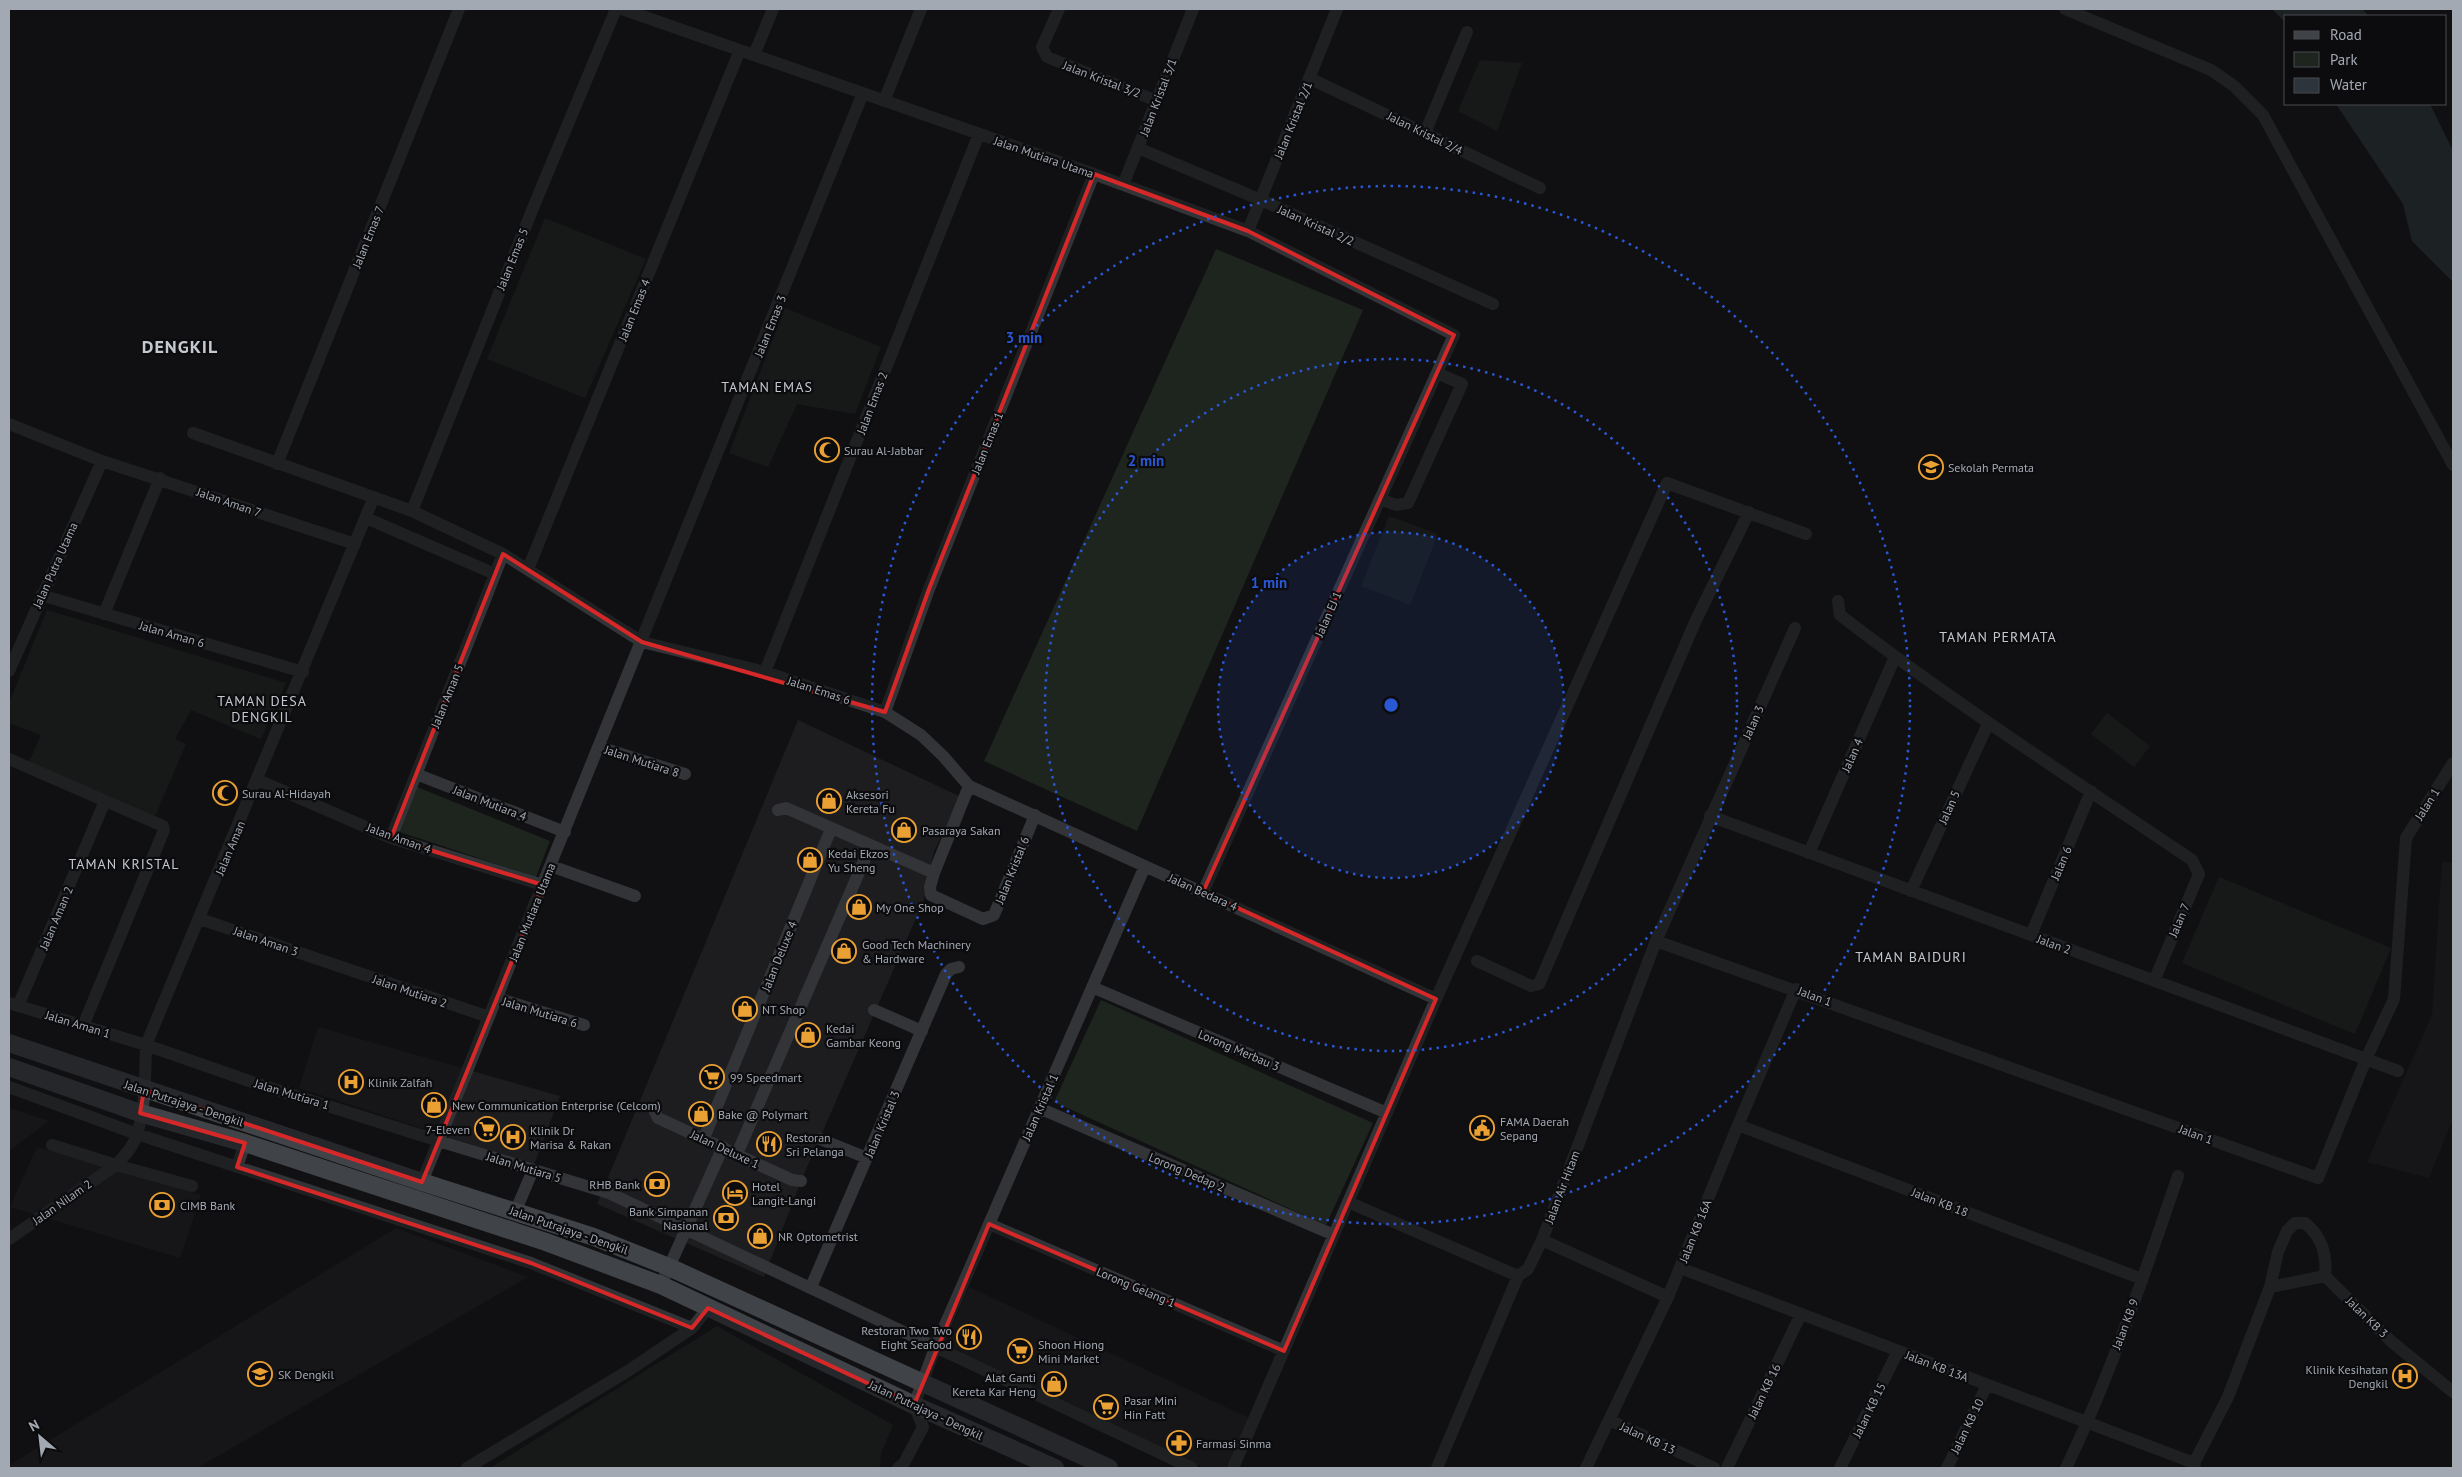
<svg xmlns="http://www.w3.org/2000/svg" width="2462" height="1477" font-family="'PT Sans',sans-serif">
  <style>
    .built { fill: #1d1d20 }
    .green { fill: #1e251e }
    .water { fill: #2b353b }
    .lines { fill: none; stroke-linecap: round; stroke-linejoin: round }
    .minor { stroke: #323437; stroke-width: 12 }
    .secondary { stroke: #404347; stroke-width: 18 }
    .marked { fill: none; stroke: #d62828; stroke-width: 4; stroke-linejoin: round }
    .ring { fill: none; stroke: #2a57d4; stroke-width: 2.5; stroke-dasharray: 2.5 5 }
    .labels { text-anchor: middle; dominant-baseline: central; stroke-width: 4.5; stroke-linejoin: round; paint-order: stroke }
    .street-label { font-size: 12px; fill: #a3a9b3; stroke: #0c0c0e }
    .poi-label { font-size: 12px; fill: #a3a9b3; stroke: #0c0c0e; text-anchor: start }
    .neighbourhood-label { font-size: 14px; letter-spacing: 1px; fill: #c4c8cf; stroke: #0c0c0e }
    .district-label { font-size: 18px; font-weight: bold; letter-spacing: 1px; fill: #c4c8cf; stroke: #0c0c0e }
    .centre { fill: #2a57d4; stroke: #0c0c0e; stroke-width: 2.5 }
    .ring-label { font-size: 15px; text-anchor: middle; font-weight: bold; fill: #2a57d4; stroke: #0c0c0e; stroke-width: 4.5; stroke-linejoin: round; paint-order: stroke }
  </style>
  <rect width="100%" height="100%" fill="#111113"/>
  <!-- built -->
  <path class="built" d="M798 720 961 797 934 851 924 900 801 1181 764 1277 597 1204Z
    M2442 862 2453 863V1119L2429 1178 2367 1162 2432 1015Z
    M318 1027 560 1096 534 1165 299 1088Z
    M9 1108 49 1121 9 1151Z
    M37 1147 201 1195 180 1258 10 1207Z
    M396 1228 528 1277 197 1468H9V1466L29 1453Z
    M969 1287 1249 1418 1227 1468H1205L944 1345Z"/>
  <!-- green -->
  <path class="green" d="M1480 60 1522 63 1497 131 1458 111Z
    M545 218 646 259 585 398 487 359Z
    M1216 249 1363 310 1137 831 984 761Z
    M785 308 881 347 855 414 797 404 768 467 729 453Z
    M1389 516 1438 534 1410 605 1361 586Z
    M47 610 286 683 261 739 191 710 175 739 186 744 155 816 29 762 41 735 9 723V703Z
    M2107 713 2150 746 2134 767 2091 734Z
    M417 787 550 841 536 877 400 832Z
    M2219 877 2391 948 2355 1034 2182 963Z
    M1101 1000 1373 1123 1326 1225 1054 1102Z
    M717 1326 893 1425 881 1453 880 1466 875 1468H490Z"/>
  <!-- water -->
  <path class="water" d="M2272 9H2363L2368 16H2286V23Z
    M2336 104H2430L2453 151V282L2412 241 2403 204Z"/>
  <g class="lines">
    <!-- minor -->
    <path class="minor" d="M622 9 1094 174 1248 231 1454 335 1203 892
      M1059 9 1042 47 1047 57 1157 101
      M2065 9 2211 70 2234 86 2263 115 2453 465
      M754 55 773 9
      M1309 78 1540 188
      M884 101 921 9
      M1425 133 1467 32
      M1138 148 1261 200 1493 304
      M1123 185 1193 9
      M1248 231 1337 9
      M9 424 102 461 355 544
      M193 433 412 511 503 554 642 642 765 672 885 712 921 735 943 756 969 786 1436 999
      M277 464 459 9
      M1380 499 1396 505 1408 503 1462 384 1437 373
      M412 511 535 203 616 9
      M366 518 495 574
      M528 569 740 50
      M41 595 303 672
      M1838 601 1840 615C1954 703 2074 780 2192 860L2199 874 2154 981
      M104 614 160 478
      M9 671 102 461
      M765 672 979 134
      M885 712 929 589 1094 174
      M599 747 685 774
      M9 759 163 826 164 830 83 1026
      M416 774 565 832
      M258 780 391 838 543 885
      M969 786 934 873 930 887 931 895 983 919 994 915 1035 815
      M778 810 786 808 934 873
      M1710 816 2398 1071
      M391 838 503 554
      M1809 853 1895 657
      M551 866 635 896
      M1911 891 1988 724
      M200 919 489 1017
      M2031 935 2091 791
      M1656 941 2318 1178 2366 1059 2394 999 2406 838 2453 763
      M1477 961 1531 986 1539 984 1696 620 1749 512
      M1092 987 1387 1113
      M497 998 584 1025
      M9 1003 146 1045 258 1084 439 1141 609 1193 1192 1468
      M18 1006 105 801
      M874 1010 922 1031
      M9 1087 137 1134 531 1263 692 1328
      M1039 1108 1334 1235
      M654 1110 658 1118 792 1180 801 1181
      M1738 1125 2142 1279
      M704 1138 831 829
      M820 1139 867 1158
      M52 1145 116 1165 192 1186
      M737 1154 870 847
      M237 1167 245 1143
      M422 1182 863 93
      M1348 1202 1518 1276
      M516 1210 533 1170
      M989 1224 1284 1351
      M9 1239 116 1165C124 1156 134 1146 137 1134 146 1106 145 1073 146 1045L374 497
      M1542 1240 1668 1297
      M1680 1268 2194 1463
      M661 1285 723 1147
      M811 1287 946 974 951 969 959 967
      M2270 1287 2325 1276 2392 1342 2453 1392
      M1609 1420 1714 1468
      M467 1468 628 1371 692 1328 708 1308
      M898 1468 904 1463 923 1427 914 1405 935 1348 1145 866
      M1233 1468 1436 999 1667 483 1806 534
      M1437 1468 1518 1276 1528 1269 1542 1240 1656 941 1795 628
      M1586 1468 1668 1297 1738 1125 1796 989
      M1727 1468 1801 1314
      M1840 1468 1898 1351
      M1947 1468 1987 1385
      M2066 1468C2111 1374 2144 1275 2178 1176
      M2195 1468 2194 1463 2228 1397 2270 1287 2278 1252 2287 1231 2295 1223H2305C2322 1237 2327 1254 2325 1276"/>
    <!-- secondary -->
    <path class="secondary" d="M9 1043 422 1182 594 1237 669 1267 1109 1468
      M9 1067 140 1113 245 1143 546 1242 661 1285 914 1405 1055 1468"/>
  </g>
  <!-- marked area -->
  <path d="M0 0H2462V1477H0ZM1094 174 1248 231 1454 335 1203 892 1436 999 1284 1351 989 1224 914 1405 708 1308 692 1328 531 1263 237 1167 245 1143 140 1113 144 1090 422 1182 543 885 391 838 503 554 642 642 885 712 929 589Z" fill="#111113" fill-opacity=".55" fill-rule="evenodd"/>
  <path class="marked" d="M1094 174 1248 231 1454 335 1203 892 1436 999 1284 1351 989 1224 914 1405 708 1308 692 1328 531 1263 237 1167 245 1143 140 1113 144 1090 422 1182 543 885 391 838 503 554 642 642 885 712 929 589Z"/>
  <!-- distance rings -->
  <circle cx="1391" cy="705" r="173" fill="#2a57d4" fill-opacity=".12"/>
  <g class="ring">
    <circle cx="1391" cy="705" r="173"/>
    <circle cx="1391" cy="705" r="346"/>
    <circle cx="1391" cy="705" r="519"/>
  </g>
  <!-- icons -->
  <defs>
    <symbol id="mosque-ring" viewBox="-11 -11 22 22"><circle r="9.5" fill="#0c0c0e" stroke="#eaa032" stroke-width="1.5"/><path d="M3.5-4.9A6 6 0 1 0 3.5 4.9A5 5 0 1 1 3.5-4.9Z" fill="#eaa032"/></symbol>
    <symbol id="school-ring" viewBox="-11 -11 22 22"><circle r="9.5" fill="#0c0c0e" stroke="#eaa032" stroke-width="1.5"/><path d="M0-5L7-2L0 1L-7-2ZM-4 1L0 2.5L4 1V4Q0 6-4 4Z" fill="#eaa032"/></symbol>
    <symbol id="shop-ring" viewBox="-11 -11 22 22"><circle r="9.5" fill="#0c0c0e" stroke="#eaa032" stroke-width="1.5"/><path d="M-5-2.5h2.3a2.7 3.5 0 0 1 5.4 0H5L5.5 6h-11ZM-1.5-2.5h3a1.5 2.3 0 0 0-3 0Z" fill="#eaa032"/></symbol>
    <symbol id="supermarket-ring" viewBox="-11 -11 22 22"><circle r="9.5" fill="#0c0c0e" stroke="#eaa032" stroke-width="1.5"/><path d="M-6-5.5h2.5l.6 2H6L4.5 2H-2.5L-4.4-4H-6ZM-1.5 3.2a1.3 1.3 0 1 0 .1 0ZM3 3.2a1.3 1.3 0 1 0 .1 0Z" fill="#eaa032"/></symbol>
    <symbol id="hospital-ring" viewBox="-11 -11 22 22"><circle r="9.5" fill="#0c0c0e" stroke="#eaa032" stroke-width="1.5"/><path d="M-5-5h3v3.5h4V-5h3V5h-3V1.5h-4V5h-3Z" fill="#eaa032"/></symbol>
    <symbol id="civic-ring" viewBox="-11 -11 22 22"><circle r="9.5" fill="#0c0c0e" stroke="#eaa032" stroke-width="1.5"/><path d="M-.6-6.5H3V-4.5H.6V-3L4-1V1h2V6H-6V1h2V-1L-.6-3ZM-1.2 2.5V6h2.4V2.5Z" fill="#eaa032"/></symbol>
    <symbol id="restaurant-ring" viewBox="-11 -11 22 22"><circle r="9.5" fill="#0c0c0e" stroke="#eaa032" stroke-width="1.5"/><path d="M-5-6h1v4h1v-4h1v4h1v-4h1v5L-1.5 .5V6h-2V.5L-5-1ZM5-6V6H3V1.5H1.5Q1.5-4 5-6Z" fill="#eaa032"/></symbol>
    <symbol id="bank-ring" viewBox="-11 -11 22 22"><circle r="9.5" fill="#0c0c0e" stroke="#eaa032" stroke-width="1.5"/><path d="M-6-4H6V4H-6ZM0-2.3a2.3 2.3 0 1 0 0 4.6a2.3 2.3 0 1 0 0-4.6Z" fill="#eaa032"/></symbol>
    <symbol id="hotel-ring" viewBox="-11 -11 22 22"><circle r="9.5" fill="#0c0c0e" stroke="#eaa032" stroke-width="1.5"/><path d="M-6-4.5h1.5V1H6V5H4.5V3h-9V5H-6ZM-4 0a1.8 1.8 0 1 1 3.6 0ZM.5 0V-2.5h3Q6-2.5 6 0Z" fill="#eaa032"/></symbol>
    <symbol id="pharmacy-ring" viewBox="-11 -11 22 22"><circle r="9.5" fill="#0c0c0e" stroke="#eaa032" stroke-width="1.5"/><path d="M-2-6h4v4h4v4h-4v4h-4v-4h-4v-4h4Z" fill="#eaa032"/></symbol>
  </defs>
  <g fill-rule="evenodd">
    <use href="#mosque-ring" x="813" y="436" width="28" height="28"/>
    <use href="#school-ring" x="1917" y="453" width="28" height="28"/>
    <use href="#mosque-ring" x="211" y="779" width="28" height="28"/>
    <use href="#shop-ring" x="815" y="787" width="28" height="28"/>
    <use href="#shop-ring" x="890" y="816" width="28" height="28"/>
    <use href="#shop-ring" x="796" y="846" width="28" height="28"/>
    <use href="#shop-ring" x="845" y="893" width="28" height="28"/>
    <use href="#shop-ring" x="830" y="937" width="28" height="28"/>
    <use href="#shop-ring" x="731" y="995" width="28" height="28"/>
    <use href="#shop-ring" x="794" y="1021" width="28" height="28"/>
    <use href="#supermarket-ring" x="698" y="1063" width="28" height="28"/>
    <use href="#hospital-ring" x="337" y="1068" width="28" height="28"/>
    <use href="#shop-ring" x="420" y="1091" width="28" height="28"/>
    <use href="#shop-ring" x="687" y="1100" width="28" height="28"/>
    <use href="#civic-ring" x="1468" y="1114" width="28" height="28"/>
    <use href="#supermarket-ring" x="473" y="1115" width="28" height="28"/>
    <use href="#hospital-ring" x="499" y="1123" width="28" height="28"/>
    <use href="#restaurant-ring" x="755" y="1130" width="28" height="28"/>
    <use href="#bank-ring" x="643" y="1170" width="28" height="28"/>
    <use href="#hotel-ring" x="721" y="1179" width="28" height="28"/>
    <use href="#bank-ring" x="148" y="1191" width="28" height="28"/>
    <use href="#bank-ring" x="712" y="1204" width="28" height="28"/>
    <use href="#shop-ring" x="746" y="1222" width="28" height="28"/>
    <use href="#restaurant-ring" x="955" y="1323" width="28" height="28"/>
    <use href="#supermarket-ring" x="1006" y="1337" width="28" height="28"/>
    <use href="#school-ring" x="246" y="1360" width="28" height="28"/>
    <use href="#hospital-ring" x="2391" y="1362" width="28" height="28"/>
    <use href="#shop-ring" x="1040" y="1370" width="28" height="28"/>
    <use href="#supermarket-ring" x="1092" y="1393" width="28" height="28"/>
    <use href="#pharmacy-ring" x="1165" y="1429" width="28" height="28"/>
  </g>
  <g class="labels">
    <!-- street labels -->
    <g class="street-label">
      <text transform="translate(1102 79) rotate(21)">Jalan Kristal 3/2</text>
      <text transform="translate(1158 97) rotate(-69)">Jalan Kristal 3/1</text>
      <text transform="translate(1293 120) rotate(-68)">Jalan Kristal 2/1</text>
      <text transform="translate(1425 133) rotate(26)">Jalan Kristal 2/4</text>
      <text transform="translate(1044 157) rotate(19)">Jalan Mutiara Utama</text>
      <text transform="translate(1316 225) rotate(24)">Jalan Kristal 2/2</text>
      <text transform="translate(368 237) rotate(-68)">Jalan Emas 7</text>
      <text transform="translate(512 259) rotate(-68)">Jalan Emas 5</text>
      <text transform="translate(634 310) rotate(-68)">Jalan Emas 4</text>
      <text transform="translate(770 326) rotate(-68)">Jalan Emas 3</text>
      <text transform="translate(872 403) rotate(-69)">Jalan Emas 2</text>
      <text transform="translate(987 443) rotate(-68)">Jalan Emas 1</text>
      <text transform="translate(229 502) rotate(19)">Jalan Aman 7</text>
      <text transform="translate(55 565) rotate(-66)">Jalan Putra Utama</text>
      <text transform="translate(1328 614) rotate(-66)">Jalan EJ 1</text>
      <text transform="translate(172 634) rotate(16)">Jalan Aman 6</text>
      <text transform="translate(819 690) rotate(18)">Jalan Emas 6</text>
      <text transform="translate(447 696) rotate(-68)">Jalan Aman 5</text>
      <text transform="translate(1753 722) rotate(-66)">Jalan 3</text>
      <text transform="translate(1852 755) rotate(-66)">Jalan 4</text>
      <text transform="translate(642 761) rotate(18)">Jalan Mutiara 8</text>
      <text transform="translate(490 803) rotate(21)">Jalan Mutiara 4</text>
      <text transform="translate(2427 804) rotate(-58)">Jalan 1</text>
      <text transform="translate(1949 807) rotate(-66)">Jalan 5</text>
      <text transform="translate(399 838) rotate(20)">Jalan Aman 4</text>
      <text transform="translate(230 848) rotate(-67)">Jalan Aman</text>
      <text transform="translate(2061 863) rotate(-67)">Jalan 6</text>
      <text transform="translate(1012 870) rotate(-68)">Jalan Kristal 6</text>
      <text transform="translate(1203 892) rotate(24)">Jalan Bedara 4</text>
      <text transform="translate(532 912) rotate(-68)">Jalan Mutiara Utama</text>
      <text transform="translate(56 918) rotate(-67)">Jalan Aman 2</text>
      <text transform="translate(2179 920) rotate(-67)">Jalan 7</text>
      <text transform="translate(266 941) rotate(19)">Jalan Aman 3</text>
      <text transform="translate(2054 944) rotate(20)">Jalan 2</text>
      <text transform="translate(779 956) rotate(-68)">Jalan Deluxe 4</text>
      <text transform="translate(410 991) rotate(19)">Jalan Mutiara 2</text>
      <text transform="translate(1815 996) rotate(20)">Jalan 1</text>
      <text transform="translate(540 1012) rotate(17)">Jalan Mutiara 6</text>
      <text transform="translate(78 1024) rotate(17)">Jalan Aman 1</text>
      <text transform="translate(1239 1050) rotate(23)">Lorong Merbau 3</text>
      <text transform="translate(292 1094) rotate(17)">Jalan Mutiara 1</text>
      <text transform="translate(184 1103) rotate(18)">Jalan Putrajaya - Dengkil</text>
      <text transform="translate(1040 1107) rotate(-66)">Jalan Kristal 1</text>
      <text transform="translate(882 1124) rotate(-67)">Jalan Kristal 3</text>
      <text transform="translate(2196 1134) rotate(20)">Jalan 1</text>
      <text transform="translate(725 1149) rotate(25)">Jalan Deluxe 1</text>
      <text transform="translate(524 1167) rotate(17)">Jalan Mutiara 5</text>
      <text transform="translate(1187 1172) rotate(23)">Lorong Dedap 2</text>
      <text transform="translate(1562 1187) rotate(-69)">Jalan Air Hitam</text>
      <text transform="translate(62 1202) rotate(-35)">Jalan Nilam 2</text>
      <text transform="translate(1940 1202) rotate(21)">Jalan KB 18</text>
      <text transform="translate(569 1230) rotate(19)">Jalan Putrajaya - Dengkil</text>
      <text transform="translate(1695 1231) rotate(-68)">Jalan KB 16A</text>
      <text transform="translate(1136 1287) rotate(23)">Lorong Gelang 1</text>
      <text transform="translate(2367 1317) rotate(44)">Jalan KB 3</text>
      <text transform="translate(2125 1324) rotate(-69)">Jalan KB 9</text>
      <text transform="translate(1937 1366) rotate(21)">Jalan KB 13A</text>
      <text transform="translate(1764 1391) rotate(-64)">Jalan KB 16</text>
      <text transform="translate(926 1410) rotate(25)">Jalan Putrajaya - Dengkil</text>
      <text transform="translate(1869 1410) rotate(-64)">Jalan KB 15</text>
      <text transform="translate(1967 1426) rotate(-64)">Jalan KB 10</text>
      <text transform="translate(1648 1438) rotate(25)">Jalan KB 13</text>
    </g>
    <!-- poi labels -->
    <g class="poi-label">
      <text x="844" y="450">Surau Al-Jabbar</text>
      <text x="1948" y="467">Sekolah Permata</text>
      <text x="242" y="793">Surau Al-Hidayah</text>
      <text x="846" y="794">Aksesori<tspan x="846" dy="14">Kereta Fu</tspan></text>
      <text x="922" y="830">Pasaraya Sakan</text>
      <text x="828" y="853">Kedai Ekzos<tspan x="828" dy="14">Yu Sheng</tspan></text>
      <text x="876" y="907">My One Shop</text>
      <text x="862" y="944">Good Tech Machinery<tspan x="862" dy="14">&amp; Hardware</tspan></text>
      <text x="762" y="1009">NT Shop</text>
      <text x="826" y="1028">Kedai<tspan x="826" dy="14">Gambar Keong</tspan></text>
      <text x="730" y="1077">99 Speedmart</text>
      <text x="368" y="1082">Klinik Zalfah</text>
      <text x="452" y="1105">New Communication Enterprise (Celcom)</text>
      <text x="718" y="1114">Bake @ Polymart</text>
      <text x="1500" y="1121">FAMA Daerah<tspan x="1500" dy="14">Sepang</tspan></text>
      <text x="470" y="1129" text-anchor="end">7-Eleven</text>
      <text x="530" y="1130">Klinik Dr<tspan x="530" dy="14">Marisa &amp; Rakan</tspan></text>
      <text x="786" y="1137">Restoran<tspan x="786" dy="14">Sri Pelanga</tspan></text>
      <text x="640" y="1184" text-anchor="end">RHB Bank</text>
      <text x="752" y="1186">Hotel<tspan x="752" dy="14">Langit-Langi</tspan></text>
      <text x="180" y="1205">CIMB Bank</text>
      <text x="708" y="1211" text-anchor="end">Bank Simpanan<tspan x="708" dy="14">Nasional</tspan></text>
      <text x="778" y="1236">NR Optometrist</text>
      <text x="952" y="1330" text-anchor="end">Restoran Two Two<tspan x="952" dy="14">Eight Seafood</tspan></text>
      <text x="1038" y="1344">Shoon Hiong<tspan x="1038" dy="14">Mini Market</tspan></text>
      <text x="2388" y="1369" text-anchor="end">Klinik Kesihatan<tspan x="2388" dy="14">Dengkil</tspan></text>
      <text x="278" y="1374">SK Dengkil</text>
      <text x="1036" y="1377" text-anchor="end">Alat Ganti<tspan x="1036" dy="14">Kereta Kar Heng</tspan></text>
      <text x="1124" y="1400">Pasar Mini<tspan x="1124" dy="14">Hin Fatt</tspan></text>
      <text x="1196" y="1443">Farmasi Sinma</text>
    </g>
    <!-- neighbourhood labels -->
    <g class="neighbourhood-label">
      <text x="767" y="387">TAMAN EMAS</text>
      <text x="1998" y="637">TAMAN PERMATA</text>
      <text x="262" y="701">TAMAN DESA<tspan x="262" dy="16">DENGKIL</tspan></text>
      <text x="124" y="864">TAMAN KRISTAL</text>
      <text x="1911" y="957">TAMAN BAIDURI</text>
    </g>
    <!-- district labels -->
    <g class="district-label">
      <text x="180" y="346">DENGKIL</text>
    </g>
  </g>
  <circle cx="1391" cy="705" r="8" class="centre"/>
  <g class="ring-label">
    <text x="1024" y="343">3 min</text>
    <text x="1146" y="466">2 min</text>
    <text x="1269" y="588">1 min</text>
  </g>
  <!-- border -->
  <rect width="2462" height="1477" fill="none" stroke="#a3a9b3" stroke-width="20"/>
  <!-- legend -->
  <rect x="2284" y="15" width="162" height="90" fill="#0c0c0e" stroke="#484b50"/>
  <rect x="2294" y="31" width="25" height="8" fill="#404347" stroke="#484b50"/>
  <text x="2330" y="40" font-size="15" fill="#a3a9b3">Road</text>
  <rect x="2294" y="52" width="25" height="15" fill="#1e251e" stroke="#484b50"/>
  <text x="2330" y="65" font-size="15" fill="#a3a9b3">Park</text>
  <rect x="2294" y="78" width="25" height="15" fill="#2b353b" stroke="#484b50"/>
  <text x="2330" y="90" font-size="15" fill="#a3a9b3">Water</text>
  <!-- north arrow -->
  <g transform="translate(40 1437) rotate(332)" stroke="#0c0c0e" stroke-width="4" paint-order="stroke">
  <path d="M0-4L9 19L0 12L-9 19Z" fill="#a3a9b3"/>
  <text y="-8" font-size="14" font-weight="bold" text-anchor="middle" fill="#a3a9b3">N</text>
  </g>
</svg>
